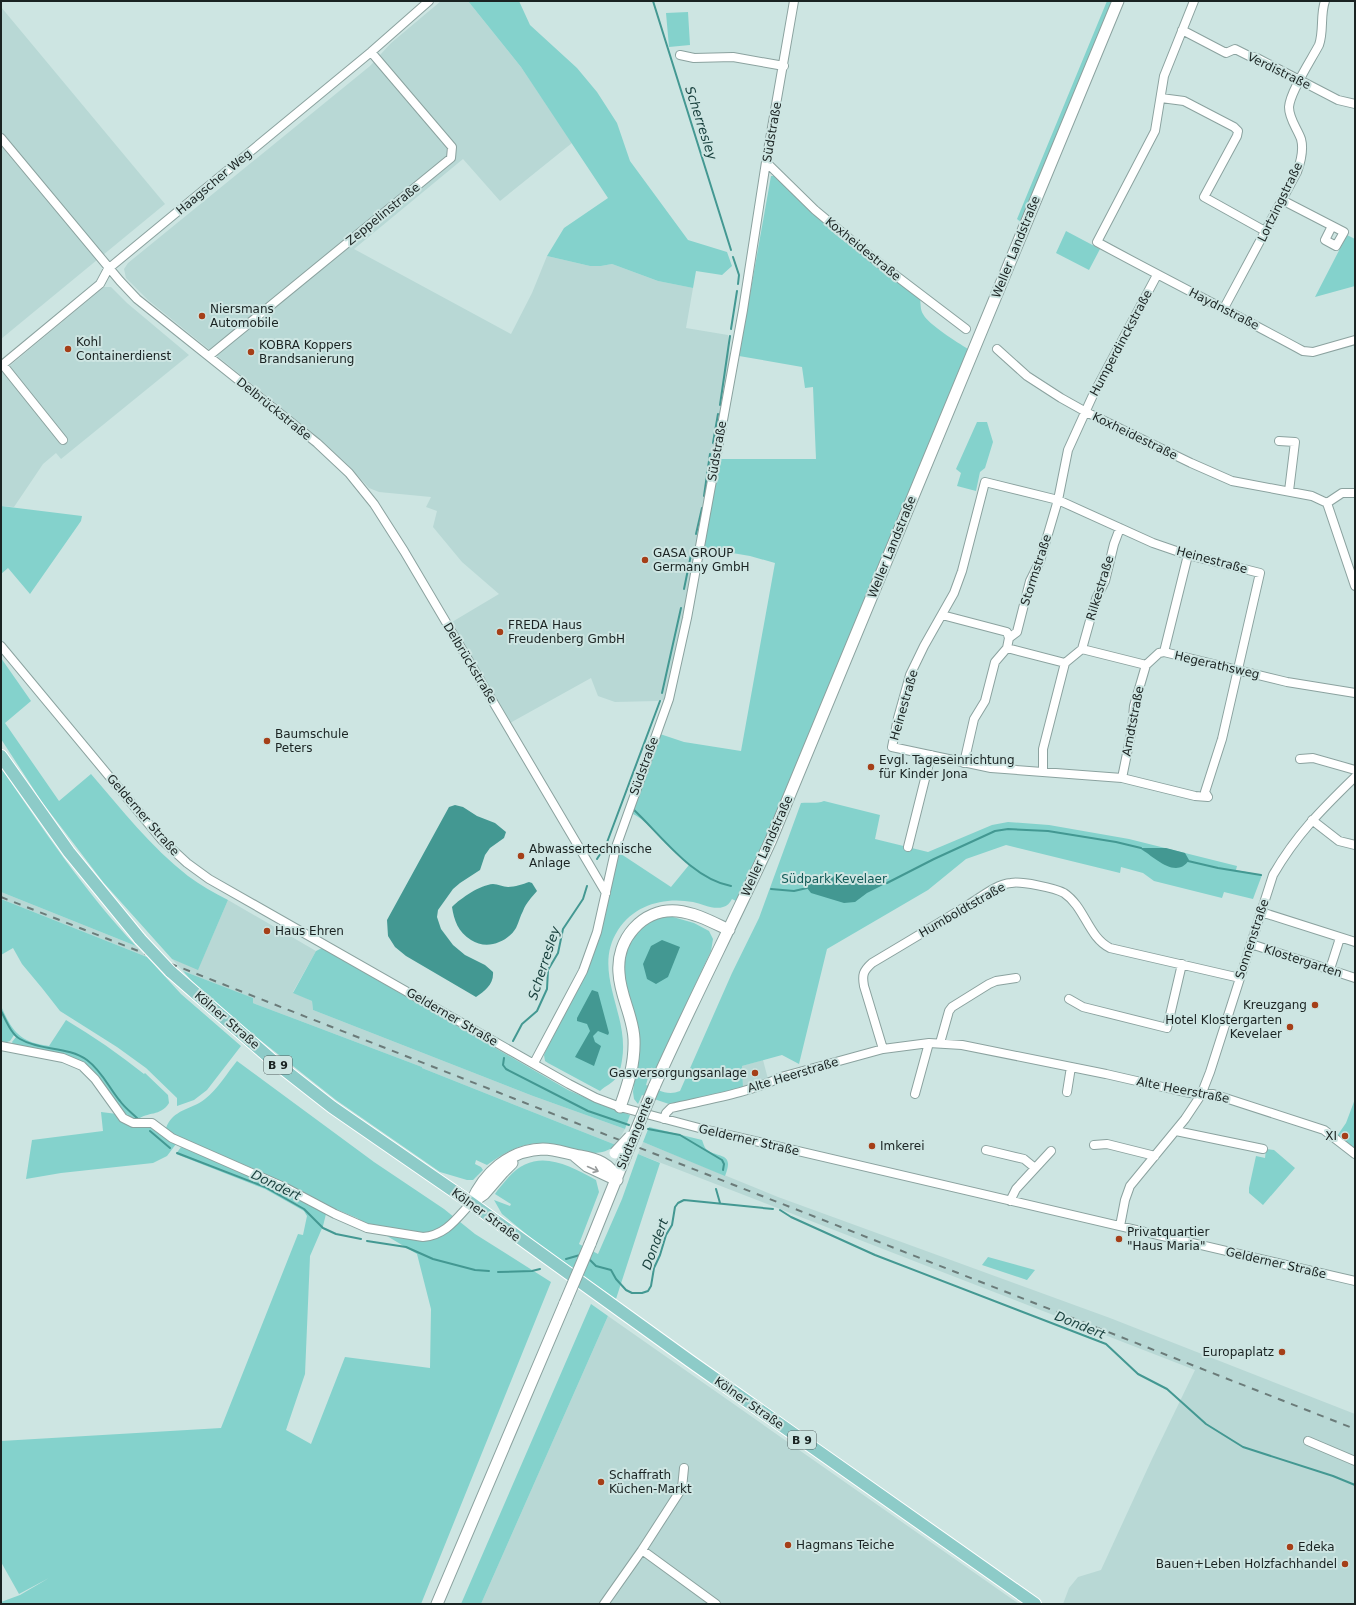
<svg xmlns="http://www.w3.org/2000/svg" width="1356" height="1605" font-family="'DejaVu Sans',sans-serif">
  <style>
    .built { fill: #b8d8d5 }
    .green { fill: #84d2cc }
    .water { fill: #439892 }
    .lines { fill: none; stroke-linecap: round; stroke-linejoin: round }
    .stream { stroke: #439892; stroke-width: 2 }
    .minor-casing { stroke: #8ba29f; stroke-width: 10 }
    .secondary-casing { stroke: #8ba29f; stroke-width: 13 }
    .primary-casing { stroke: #fff; stroke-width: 14 }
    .minor { stroke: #fff; stroke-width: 8 }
    .secondary { stroke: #fff; stroke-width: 11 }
    .primary { stroke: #8dcbc8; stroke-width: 12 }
    .rail { stroke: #6b7b79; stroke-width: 2; stroke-dasharray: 7 7; stroke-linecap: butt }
    .secondary-bridge-casing { stroke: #8ba29f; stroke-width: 13; stroke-linecap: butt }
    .primary-bridge-casing { stroke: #fff; stroke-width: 14; stroke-linecap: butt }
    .secondary-bridge { stroke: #fff; stroke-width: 11 }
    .primary-bridge { stroke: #8dcbc8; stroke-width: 12 }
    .oneway { stroke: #989c9c }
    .poi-dot { fill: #a53f18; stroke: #cde5e2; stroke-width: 1.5 }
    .labels { text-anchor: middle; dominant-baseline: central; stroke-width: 4; stroke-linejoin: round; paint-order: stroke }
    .shield { fill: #cde5e2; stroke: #505d5c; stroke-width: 1 }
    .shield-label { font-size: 11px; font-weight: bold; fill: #1a2322 }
    .street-label { font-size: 12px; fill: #1a2322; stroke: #cde5e2 }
    .poi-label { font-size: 12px; fill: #1a2322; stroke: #cde5e2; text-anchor: start }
    .park-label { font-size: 12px; fill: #115a56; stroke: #cde5e2 }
    .water-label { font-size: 13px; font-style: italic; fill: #173f3c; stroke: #cde5e2 }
  </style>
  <rect width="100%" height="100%" fill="#cde5e2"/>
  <!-- built -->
  <path class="built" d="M441 1H468L521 67 572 143 500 201 463 159 354 249 511 334 532 293 547 256 590 266H601L612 264 658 281 693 288 686 328 728 335 731 368 669 699 657 701 615 702 598 696 591 678 510 723 452 622 499 594 462 562 433 527 437 511 426 507 431 497 379 492 369 488 347 464 321 440 148 300 126 278 124 269 128 263 370 66 391 43Z
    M1 7 165 204 1 339Z
    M104 287H111L127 303 189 355 61 459 56 453 43 464 14 507 1 506V373Z
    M1 892 136 946 147 957 1 899Z
    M228 900 316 951 293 992 312 1001 313 1010 533 1096 625 1129 616 1145 422 1068V1067L253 1003 252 998 183 971 172 959 198 969Z
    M763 1060 768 1079 743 1087 742 1066Z
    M643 1142 778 1197 1110 1318 1355 1414V1604H1063L1069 1588 1078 1577 1101 1570 1152 1459 1195 1370 638 1154Z
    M608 1316 1019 1604H481Z"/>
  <!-- green -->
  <path class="green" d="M468 1H519L530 25 577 68 597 92 617 123 630 161 688 240 727 252 732 266 722 275 696 271 693 288 658 281 612 264 601 266H590L547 256 564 228 608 198 521 67Z
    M1107 1H1113L1022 223 1017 219Z
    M688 12 690 45 669 47 666 13Z
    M771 176H775L836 235 920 299C921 304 920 309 923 314 929 325 957 342 968 349L912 489 759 856 736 901 732 899C730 903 727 906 723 907 714 910 702 904 693 902 665 897 635 904 618 930 591 972 630 1014 622 1060 621 1066 620 1072 617 1077 613 1083 605 1086 600 1091L548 1063 545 1061 544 1055C556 1025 575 999 587 970 603 932 610 892 618 852L671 887 689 865C681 858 673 851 666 844 654 832 646 820 631 813L660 734 684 742 741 751 775 563 750 556 703 548 721 459H816L813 387 805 388 802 367 739 356Z
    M1066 231 1100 249 1089 270 1056 253Z
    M1347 235 1355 239V286L1315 297Z
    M977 422H987L993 442 985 468 980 472 976 491 957 486 961 473 956 469Z
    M1 506 82 516 81 521 30 594 8 568 1 574Z
    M1 658 31 701 5 723 59 801 91 774C122 810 151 847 188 876 200 885 214 893 228 900L198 970 172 959 103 882 42 802 1 739Z
    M1 768C43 829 85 892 136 946L1 892Z
    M824 801 880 815 875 839 928 852 992 825 1008 822 1049 825 1129 839 1237 866 1236 870 1262 875 1253 899 1224 892 1222 898 1154 881 1143 873 1121 867 1120 873 1006 845 966 859 928 890 827 949 799 1064 782 1055 742 1066 743 1087 669 1107V1104L642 1095 638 1104 634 1099 633 1092 636 1069 622 962 631 937 649 921 666 916 673 917 694 923 709 931 713 939 711 951 651 1079 648 1078 646 1085C657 1090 668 1096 680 1091L732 973 759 918 801 803C810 802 816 804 824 801Z
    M1 899 147 957 181 994 241 1046 207 1090 194 1100 177 1106V1098L146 1068 117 1047 60 1011 42 988 22 964 13 948 1 955Z
    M322 948 568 1090 602 1105 630 1115 625 1129 533 1096 313 1010 312 1001 293 993 316 951Z
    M183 971 253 998V1003L422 1067V1068L616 1145C593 1164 567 1143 541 1143 521 1143 504 1153 487 1165L476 1160 475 1164 481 1167 483 1170 473 1180H467L440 1172 336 1100 246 1029 198 988Z
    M1 1006C12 1031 19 1042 49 1046L66 1020C93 1036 119 1054 144 1074L145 1073 168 1095 169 1103C160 1117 148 1111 137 1120L129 1119 121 1112 84 1066 14 1046 12 1042 16 1037 14 1035 10 1041 1 1044Z
    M237 1061 374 1162 444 1209 475 1234 551 1282 421 1604H1V1602L20 1595 49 1578 19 1594 1 1562V1441L221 1428 298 1234 303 1235 307 1216 304 1211 265 1189 176 1154 181 1147 267 1183 326 1214 323 1226 310 1256 305 1374 286 1430 311 1444 345 1357 430 1368 431 1309 417 1254 357 1218 328 1206 252 1168 179 1138 170 1133 166 1128C173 1109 191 1110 205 1099 218 1089 227 1073 237 1061Z
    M1355 1099V1149L1337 1136 1346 1123Z
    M101 1112 117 1114 150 1126 176 1144 167 1156 153 1163 61 1173 26 1179 32 1140 103 1131Z
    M649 1127 702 1140C703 1142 704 1147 706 1149 718 1159 735 1151 725 1176L643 1142Z
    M1266 1149 1274 1150 1295 1168 1263 1205 1249 1193V1188L1256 1156 1265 1158Z
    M638 1154 660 1163 616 1299 542 1247 502 1214 494 1200 510 1206 511 1204 495 1194C498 1189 503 1184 507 1179 534 1147 565 1163 596 1180L599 1192 579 1244 598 1254 622 1199Z
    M988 1257 1035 1270 1027 1280 982 1265Z
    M591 1304 608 1316 481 1604H461Z"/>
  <!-- water -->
  <path class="water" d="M455 805 463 807 477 816 495 823 506 832 504 838 490 848 485 855 480 870 460 883 453 889 438 910 437 917 441 929 453 945 465 955 485 965 493 972C494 984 485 991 476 997L406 956 395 947 388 936 387 920 449 807Z
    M1141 848H1166L1185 853 1189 860C1176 880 1154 857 1141 849Z
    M838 876 850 878 870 885 887 883 867 893 855 902 844 903 811 893 807 888V885C817 878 827 877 838 876Z
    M529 882 532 883 537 891C532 897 526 903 523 911 520 916 519 922 516 928 507 943 486 950 471 940 458 932 454 920 452 907 461 898 480 885 493 884 498 884 503 887 508 887 515 887 523 884 529 882Z
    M662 940 680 947 668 977 656 984 647 979 643 964 651 946Z
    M592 990 598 992 609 1033 608 1035 598 1031 593 1036 595 1042 601 1046 594 1066 575 1057 590 1031 587 1024 577 1021V1018Z"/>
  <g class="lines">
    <!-- stream -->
    <path class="stream" d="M653 1 731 250
      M733 257 739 275 738 284
      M731 329 737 291
      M720 405 730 336
      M713 443 718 414
      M704 496 710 454
      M696 534 702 508
      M684 589 692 550
      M662 693 681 608
      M633 809C661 835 692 879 731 886
      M597 859 606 845 660 701
      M1188 861 1218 868 1261 875
      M887 883 934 859 995 831 1008 829 1048 831 1116 842 1141 848
      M771 889 794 891 807 888
      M1 1011C6 1020 11 1034 20 1039 40 1051 68 1046 87 1060 102 1071 109 1088 120 1101 125 1108 132 1113 138 1119
      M513 1041 522 1024 537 1011 547 989 548 970 558 953 563 929 583 899 587 886
      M504 1058 503 1065 506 1069 588 1111 629 1125
      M648 1129 680 1135 722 1160 724 1164 723 1170
      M150 1131 170 1148
      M177 1153 265 1187 304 1209 323 1228 336 1234 361 1239
      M716 1189 720 1203
      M780 1210 791 1217 875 1255 1106 1344 1138 1374 1167 1389 1206 1424 1243 1447 1333 1476 1355 1485
      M367 1241 406 1247 433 1259 475 1270 489 1271
      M588 1258 596 1266 611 1270 616 1279 626 1290 632 1293H642L648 1291 651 1286 654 1268 660 1255 666 1235 672 1225 675 1207 678 1203 684 1200 773 1209
      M566 1259 580 1255
      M498 1272 532 1271 540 1269"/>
    <defs>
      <path id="minor" d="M1194 1 1164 76 1155 131 1097 242C1165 279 1235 314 1303 351L1313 352 1355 340
        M1182 30 1226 53 1235 49 1249 56 1257 58 1338 100 1355 104
        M680 55 694 58 733 57 784 66
        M1161 98 1184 101 1234 127 1238 131 1237 136 1204 197 1265 231
        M1 138 120 281 137 299 317 443 349 473 374 504 404 551 606 893
        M766 162 815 210 874 259 966 329
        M1282 200 1344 232 1336 246 1325 240 1332 226
        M1224 308 1297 172C1301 161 1304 150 1301 139 1297 128 1289 119 1289 107 1290 92 1311 60 1319 45 1324 31 1320 15 1325 1
        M997 349 1027 376 1061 398 1086 412 1191 463 1232 481 1312 496 1327 503
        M209 356 451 158 452 147 371 52
        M3 365 63 440
        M1 366 100 284 108 269 371 52 429 1
        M1279 441 1295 442 1289 491
        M985 482 1058 500 1153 543 1188 555 1260 573 1222 739 1205 792 1208 797 1195 796 1122 778 991 768 892 747 898 718 910 675 924 646 954 593 962 571Z
        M1327 503 1355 586
        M1327 503 1342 493H1355
        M942 615 1007 632 1009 638 1007 648 1065 663 1082 649 1146 665 1159 653 1164 652 1287 682 1355 693
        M1009 638 1017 632 1030 581 1040 561 1058 500 1068 450 1093 395 1157 275
        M1 646 162 840 187 863 209 879 569 1084 596 1098 620 1107 699 1128 1355 1281
        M1082 649 1096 599 1105 581 1114 544 1120 528
        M1164 652 1188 555
        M1300 759 1313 758 1355 770
        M964 763 974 719 985 701 995 662 1007 648
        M1043 771V749L1065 663
        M1122 778 1132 729 1134 706 1146 665
        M1312 820 1339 841 1355 845
        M908 847 931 755
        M1261 912 1355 942
        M1251 944 1355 978
        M1330 969 1340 938
        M1069 999 1083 1007 1167 1028 1182 964
        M940 1043 949 1011 952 1007 989 984 996 981 1016 978
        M1 1046 63 1058 82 1066 95 1079 123 1118 133 1123H152L172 1138 286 1188 335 1214 367 1228 423 1237C446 1235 456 1219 471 1203
        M883 1049 864 986C862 975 863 971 872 963 904 944 936 925 968 905 980 898 996 884 1011 883 1021 881 1055 888 1064 893 1085 907 1088 937 1110 948L1240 978
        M534 1063 583 971 597 932 616 847 669 699 687 618 743 310 766 162 794 1
        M1067 1092 1071 1067
        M915 1094 929 1043
        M664 1119 666 1113 671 1108C705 1100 750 1093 781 1077L883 1049 929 1043 962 1045 1106 1074 1189 1093 1213 1094 1324 1130 1355 1154
        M1176 1131 1263 1149
        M1094 1145 1107 1144 1155 1156
        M986 1150 1024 1159 1035 1168
        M1010 1201 1016 1189 1051 1151
        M1120 1226 1125 1200 1130 1186 1185 1119 1201 1095 1210 1072 1273 875C1296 835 1322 809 1355 777
        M1308 1441 1355 1461
        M642 1550 682 1488 684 1468
        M604 1604 642 1550 716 1604"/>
      <path id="secondary" d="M654 1087C691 1004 733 923 771 840L1118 1
        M620 1107C628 1085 635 1063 634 1039 633 1016 620 996 619 973 616 940 642 908 677 911 696 913 712 922 729 930
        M575 1156 587 1166 617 1180
        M471 1203C484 1173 509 1150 543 1149 556 1149 568 1154 580 1156 596 1159 611 1163 617 1180
        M471 1203 484 1194 503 1172 512 1163
        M590 1244 625 1157
        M437 1604 565 1303"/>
      <path id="primary" d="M1 756 69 852 140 939
        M170 971 272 1060 332 1107 471 1203 690 1361 1035 1604"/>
    </defs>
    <!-- minor casing -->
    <use href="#minor" class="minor-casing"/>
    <!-- secondary casing -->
    <use href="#secondary" class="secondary-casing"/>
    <!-- primary casing -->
    <use href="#primary" class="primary-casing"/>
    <!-- minor -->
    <use href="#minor" class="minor"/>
    <!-- secondary -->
    <use href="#secondary" class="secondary"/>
    <!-- primary -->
    <use href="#primary" class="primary"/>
    <!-- rail -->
    <path class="rail" d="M1 897 1355 1429"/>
    <defs>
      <path id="secondary-bridge" d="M615 1153 630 1137
        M625 1157 654 1087
        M565 1303 590 1244"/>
      <path id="primary-bridge" d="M140 939 170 971"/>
    </defs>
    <!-- secondary-bridge casing -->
    <use href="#secondary-bridge" class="secondary-bridge-casing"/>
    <!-- primary-bridge casing -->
    <use href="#primary-bridge" class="primary-bridge-casing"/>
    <!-- secondary-bridge -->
    <use href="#secondary-bridge" class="secondary-bridge"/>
    <!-- primary-bridge -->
    <use href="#primary-bridge" class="primary-bridge"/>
  </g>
  <!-- one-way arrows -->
  <defs><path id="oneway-shaft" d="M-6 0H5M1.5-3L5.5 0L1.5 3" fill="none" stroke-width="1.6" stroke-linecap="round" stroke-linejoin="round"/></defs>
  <use class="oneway" href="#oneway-shaft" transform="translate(593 1169) rotate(24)"/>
  <!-- markers -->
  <g class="poi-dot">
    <circle cx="202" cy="316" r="4"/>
    <circle cx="68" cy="349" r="4"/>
    <circle cx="251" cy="352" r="4"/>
    <circle cx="645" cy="560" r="4"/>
    <circle cx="500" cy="632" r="4"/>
    <circle cx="267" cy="741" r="4"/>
    <circle cx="871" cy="767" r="4"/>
    <circle cx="521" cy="856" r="4"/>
    <circle cx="267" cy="931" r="4"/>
    <circle cx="1315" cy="1005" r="4"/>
    <circle cx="1290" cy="1027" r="4"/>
    <circle cx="755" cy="1073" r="4"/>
    <circle cx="1345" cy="1136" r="4"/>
    <circle cx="872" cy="1146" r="4"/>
    <circle cx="1119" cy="1239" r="4"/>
    <circle cx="1282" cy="1352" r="4"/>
    <circle cx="601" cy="1482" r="4"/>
    <circle cx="788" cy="1545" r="4"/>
    <circle cx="1290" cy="1547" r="4"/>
    <circle cx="1345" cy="1564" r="4"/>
  </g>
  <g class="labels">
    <!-- shield labels -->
    <g class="shield">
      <rect x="264" y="1056" width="28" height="18" rx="3"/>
      <rect x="788" y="1431" width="28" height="18" rx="3"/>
    </g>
    <g class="shield-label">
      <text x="278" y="1065">B 9</text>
      <text x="802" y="1440">B 9</text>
    </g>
    <!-- street labels -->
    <g class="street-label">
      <text transform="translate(1279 71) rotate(26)">Verdistraße</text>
      <text transform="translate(772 132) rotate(-80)">Südstraße</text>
      <text transform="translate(214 182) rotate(-40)">Haagscher Weg</text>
      <text transform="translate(1280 202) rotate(-64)">Lortzingstraße</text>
      <text transform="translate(383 214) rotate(-39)">Zeppelinstraße</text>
      <text transform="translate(1016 247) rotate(-68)">Weller Landstraße</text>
      <text transform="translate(863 249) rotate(39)">Koxheidestraße</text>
      <text transform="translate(1224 309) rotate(27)">Haydnstraße</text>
      <text transform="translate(1121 343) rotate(-62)">Humperdinckstraße</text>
      <text transform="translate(274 409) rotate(39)">Delbrückstraße</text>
      <text transform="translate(1135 436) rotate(26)">Koxheidestraße</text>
      <text transform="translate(717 451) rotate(-80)">Südstraße</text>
      <text transform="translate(892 547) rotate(-68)">Weller Landstraße</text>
      <text transform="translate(1212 560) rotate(15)">Heinestraße</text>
      <text transform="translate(1036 570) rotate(-72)">Stormstraße</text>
      <text transform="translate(1100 588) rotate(-73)">Rilkestraße</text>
      <text transform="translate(470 663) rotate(59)">Delbrückstraße</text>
      <text transform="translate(1217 665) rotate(13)">Hegerathsweg</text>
      <text transform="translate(904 705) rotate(-74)">Heinestraße</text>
      <text transform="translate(1133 721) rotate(-79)">Arndtstraße</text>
      <text transform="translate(644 766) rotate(-70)">Südstraße</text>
      <text transform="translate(143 815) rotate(49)">Gelderner Straße</text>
      <text transform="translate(767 846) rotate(-66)">Weller Landstraße</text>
      <text transform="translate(962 910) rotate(-30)">Humboldtstraße</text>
      <text transform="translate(1252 939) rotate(-72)">Sonnenstraße</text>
      <text transform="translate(1303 961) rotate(18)">Klostergarten</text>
      <text transform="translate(452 1017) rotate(30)">Gelderner Straße</text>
      <text transform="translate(227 1020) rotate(41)">Kölner Straße</text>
      <text transform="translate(793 1075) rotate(-17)">Alte Heerstraße</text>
      <text transform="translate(1183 1090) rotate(11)">Alte Heerstraße</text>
      <text transform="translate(635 1133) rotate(-68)">Südtangente</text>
      <text transform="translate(749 1140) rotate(13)">Gelderner Straße</text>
      <text transform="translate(486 1215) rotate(36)">Kölner Straße</text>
      <text transform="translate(1276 1263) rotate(13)">Gelderner Straße</text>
      <text transform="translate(749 1403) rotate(35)">Kölner Straße</text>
    </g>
    <!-- poi labels -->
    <g class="poi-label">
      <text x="210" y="309">Niersmans<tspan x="210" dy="14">Automobile</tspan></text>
      <text x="76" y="342">Kohl<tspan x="76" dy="14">Containerdienst</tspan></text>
      <text x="259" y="345">KOBRA Koppers<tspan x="259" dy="14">Brandsanierung</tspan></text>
      <text x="653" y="553">GASA GROUP<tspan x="653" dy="14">Germany GmbH</tspan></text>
      <text x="508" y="625">FREDA Haus<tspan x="508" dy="14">Freudenberg GmbH</tspan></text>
      <text x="275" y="734">Baumschule<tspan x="275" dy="14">Peters</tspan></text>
      <text x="879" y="760">Evgl. Tageseinrichtung<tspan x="879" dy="14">für Kinder Jona</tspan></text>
      <text x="529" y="849">Abwassertechnische<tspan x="529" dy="14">Anlage</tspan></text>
      <text x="275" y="931">Haus Ehren</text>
      <text x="1307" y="1005" text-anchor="end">Kreuzgang</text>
      <text x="1282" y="1020" text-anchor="end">Hotel Klostergarten<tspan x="1282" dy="14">Kevelaer</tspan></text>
      <text x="747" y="1073" text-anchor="end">Gasversorgungsanlage</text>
      <text x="1337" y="1136" text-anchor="end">XI</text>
      <text x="880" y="1146">Imkerei</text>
      <text x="1127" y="1232">Privatquartier<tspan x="1127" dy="14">"Haus Maria"</tspan></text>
      <text x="1274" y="1352" text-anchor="end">Europaplatz</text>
      <text x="609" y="1475">Schaffrath<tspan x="609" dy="14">Küchen-Markt</tspan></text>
      <text x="796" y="1545">Hagmans Teiche</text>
      <text x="1298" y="1547">Edeka</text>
      <text x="1337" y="1564" text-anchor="end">Bauen+Leben Holzfachhandel</text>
    </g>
    <!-- park labels -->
    <g class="park-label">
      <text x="834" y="879">Südpark Kevelaer</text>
    </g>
    <!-- water labels -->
    <g class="water-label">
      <text transform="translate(701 123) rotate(72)">Scherresley</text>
      <text transform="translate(544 963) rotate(-72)">Scherresley</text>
      <text transform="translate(276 1185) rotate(26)">Dondert</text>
      <text transform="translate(655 1244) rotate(-70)">Dondert</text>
      <text transform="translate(1080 1325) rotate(22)">Dondert</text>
    </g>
  </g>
  <!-- border -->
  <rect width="1356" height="1605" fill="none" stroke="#1a2322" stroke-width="4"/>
</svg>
